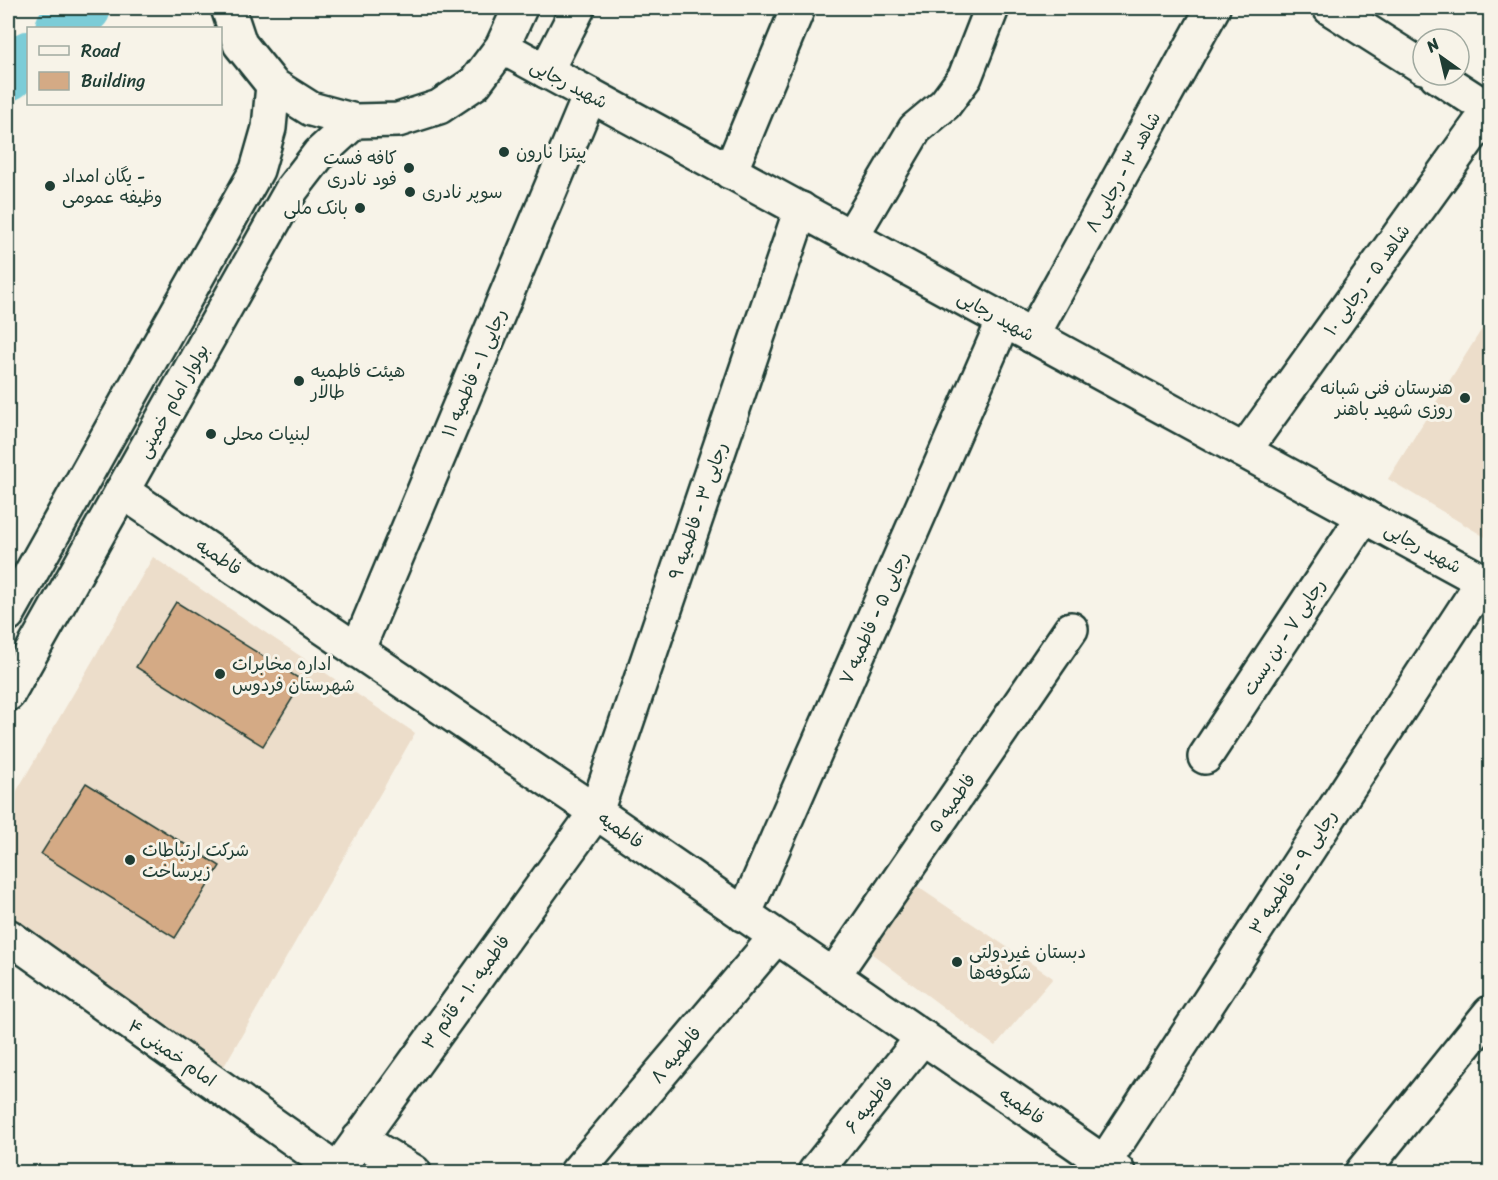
<svg xmlns="http://www.w3.org/2000/svg" width="1498" height="1180" font-family="Sriracha,'Playpen Sans Arabic',sans-serif">
  <style>
    .built { fill: #ecddca }
    .lines { fill: none; stroke-linecap: round; stroke-linejoin: round }
    .river { stroke: #7cccd7; stroke-width: 52 }
    .building { fill: #d4aa85; stroke: #1f3d34; stroke-width: 1.5 }
    .minor-casing { stroke: #1f3d34; stroke-width: 38 }
    .major-casing { stroke: #1f3d34; stroke-width: 38 }
    .minor { stroke: #f7f3e8; stroke-width: 33 }
    .major { stroke: #f7f3e8; stroke-width: 33 }
    .poi-dot { fill: #1f3d34; stroke: #f7f3e8; stroke-width: 2 }
    .labels { text-anchor: middle; dominant-baseline: central; stroke-width: 6; stroke-linejoin: round; paint-order: stroke }
    .street-label { font-size: 18px; fill: #1f3d34; stroke: #f7f3e8 }
    .poi-label { font-size: 18px; fill: #1f3d34; stroke: #f7f3e8; text-anchor: start }
  </style>
  <rect width="100%" height="100%" fill="#f7f3e8"/>
  <filter id="ink" filterUnits="userSpaceOnUse"><feTurbulence type="fractalNoise" baseFrequency=".0167" numOctaves="2"/><feDisplacementMap in="SourceGraphic" scale="12" xChannelSelector="R" yChannelSelector="G"/><feConvolveMatrix kernelMatrix="1 2 1 2 8 2 1 2 1" color-interpolation-filters="sRGB"/></filter>
  <g filter="url(#ink)">
    <!-- built -->
    <path class="built" d="M1490 316V540L1388 479Z
      M153 557 415 733 219 1075 8 928V806Z
      M909 881 1053 978 995 1046 863 947Z"/>
    <g class="lines">
      <!-- river -->
      <path class="river" d="M61 28 85 8
        M8 75 28 57"/>
    </g>
    <!-- building -->
    <path class="building" d="M176 602 303 681 263 746 136 667Z
      M86 783 220 866 175 938 41 854Z"/>
    <g class="lines">
      <defs>
        <path id="minor" d="M1330 8 1423 67
          M546 71 578 8
          M1436 75 1490 110
          M730 172 798 8
          M851 237 915 129 945 104 965 77 992 8
          M1032 336 1213 8
          M1244 451 1490 109
          M122 491 596 812 1118 1172
          M357 651 590 95
          M1205 757 1364 516
          M744 915 1004 320
          M8 936 337 1170
          M833 976 1071 629
          M359 1139 414 1172
          M336 1172 596 812 801 209
          M577 1172 776 937
          M815 1172 923 1037
          M1098 1172 1483 581
          M1362 1172 1490 1013"/>
        <path id="major" d="M228 8 240 44 273 85 311 109 355 121 398 120 439 107 475 83 502 47 520 8
          M502 47 1490 585
          M8 614 257 170 269 128 273 85
          M8 694 292 189 319 154 355 121"/>
      </defs>
      <!-- minor casing -->
      <use href="#minor" class="minor-casing"/>
      <!-- major casing -->
      <use href="#major" class="major-casing"/>
      <!-- minor -->
      <use href="#minor" class="minor"/>
      <!-- major -->
      <use href="#major" class="major"/>
    </g>
  </g>
  <!-- markers -->
  <g class="poi-dot">
    <circle cx="504" cy="152" r="6"/>
    <circle cx="409" cy="168" r="6"/>
    <circle cx="50" cy="186" r="6"/>
    <circle cx="410" cy="192" r="6"/>
    <circle cx="360" cy="208" r="6"/>
    <circle cx="299" cy="381" r="6"/>
    <circle cx="1465" cy="398" r="6"/>
    <circle cx="211" cy="434" r="6"/>
    <circle cx="220" cy="674" r="6"/>
    <circle cx="130" cy="860" r="6"/>
    <circle cx="957" cy="962" r="6"/>
  </g>
  <g class="labels">
    <!-- street labels -->
    <g class="street-label">
      <text transform="translate(569 84) rotate(28)">شهید رجایی</text>
      <text transform="translate(1123 172) rotate(-61)">شاهد ۳ - رجایی ۸</text>
      <text transform="translate(1367 280) rotate(-54)">شاهد ۵ - رجایی ۱۰</text>
      <text transform="translate(996 316) rotate(29)">شهید رجایی</text>
      <text transform="translate(474 373) rotate(-67)">رجایی ۱ - فاطمیه ۱۱</text>
      <text transform="translate(173 401) rotate(-61)">بولوار امام خمینی</text>
      <text transform="translate(698 511) rotate(-71)">رجایی ۳ - فاطمیه ۹</text>
      <text transform="translate(1423 548) rotate(29)">شهید رجایی</text>
      <text transform="translate(219 557) rotate(34)">فاطمیه</text>
      <text transform="translate(874 618) rotate(-66)">رجایی ۵ - فاطمیه ۷</text>
      <text transform="translate(1284 637) rotate(-57)">رجایی ۷ - بن بست</text>
      <text transform="translate(952 803) rotate(-55)">فاطمیه ۵</text>
      <text transform="translate(621 830) rotate(35)">فاطمیه</text>
      <text transform="translate(1293 872) rotate(-57)">رجایی ۹ - فاطمیه ۳</text>
      <text transform="translate(466 992) rotate(-54)">فاطمیه ۱۰ - قائم ۳</text>
      <text transform="translate(172 1053) rotate(35)">امام خمینی ۴</text>
      <text transform="translate(676 1055) rotate(-50)">فاطمیه ۸</text>
      <text transform="translate(869 1105) rotate(-52)">فاطمیه ۶</text>
      <text transform="translate(1022 1106) rotate(35)">فاطمیه</text>
    </g>
    <!-- poi labels -->
    <g class="poi-label">
      <text x="516" y="152">پیتزا نارون</text>
      <text x="397" y="158" text-anchor="end">کافه فست<tspan x="397" dy="21">فود نادری</tspan></text>
      <text x="62" y="176">یگان امداد -<tspan x="62" dy="21">وظیفه عمومی</tspan></text>
      <text x="422" y="192">سوپر نادری</text>
      <text x="348" y="208" text-anchor="end">بانک ملی</text>
      <text x="311" y="371">هيئت فاطمیه<tspan x="311" dy="21">طالار</tspan></text>
      <text x="1453" y="388" text-anchor="end">هنرستان فنی شبانه‌<tspan x="1453" dy="21">روزی شهید باهنر</tspan></text>
      <text x="223" y="434">لبنیات محلی</text>
      <text x="232" y="664">اداره مخابرات<tspan x="232" dy="21">شهرستان فردوس</tspan></text>
      <text x="142" y="850">شرکت ارتباطات<tspan x="142" dy="21">زیرساخت</tspan></text>
      <text x="969" y="952">دبستان غیردولتی<tspan x="969" dy="21">شکوفه‌ها</tspan></text>
    </g>
  </g>
  <!-- margin -->
  <rect width="1498" height="1180" fill="none" stroke="#f7f3e8" stroke-width="30"/>
  <rect x="15" y="15" width="1468" height="1150" fill="none" stroke="#1f3d34" stroke-width="2" filter="url(#ink)"/>
  <!-- legend -->
  <rect x="27" y="27" width="195" height="78" fill="#f7f3e8" stroke="#a1aaa0" stroke-width="1.5"/>
  <rect x="39" y="46" width="30" height="9" fill="#f7f3e8" stroke="#a1aaa0" stroke-width="1.5"/>
  <text x="81" y="57" font-size="18" fill="#1f3d34">Road</text>
  <rect x="39" y="72" width="30" height="18" fill="#d4aa85" stroke="#a1aaa0" stroke-width="1.5"/>
  <text x="81" y="87" font-size="18" fill="#1f3d34">Building</text>
  <!-- north arrow -->
  <g transform="translate(1441 57) rotate(326)"><circle r="28" fill="#f7f3e8" stroke="#a1aaa0" stroke-width="1.5"/>
  <path d="M0-4.5L10 22L0 15L-10 22Z" fill="#1f3d34"/>
  <text y="-9" font-size="16" font-weight="bold" text-anchor="middle" fill="#1f3d34">N</text>
  </g>
</svg>
